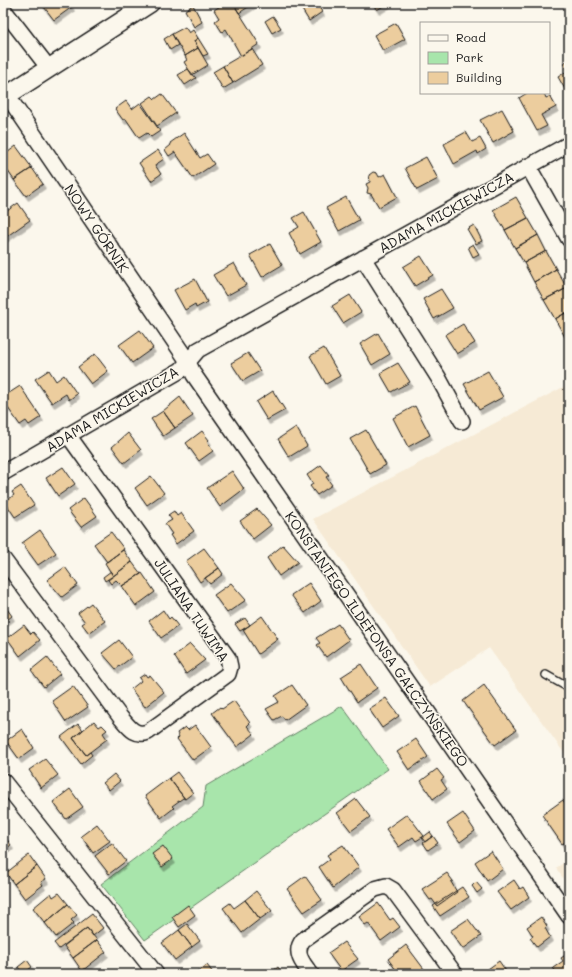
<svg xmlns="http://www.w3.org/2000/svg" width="572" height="977" font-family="Mali,sans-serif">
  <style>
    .built { fill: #f6ead5 }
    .green { fill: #a8e5ab; stroke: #628064 }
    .building { fill: #eccd9e; stroke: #1c1c1c; filter: url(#shadow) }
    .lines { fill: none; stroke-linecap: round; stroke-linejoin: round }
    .service-casing { stroke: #1c1c1c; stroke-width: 10 }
    .minor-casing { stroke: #1c1c1c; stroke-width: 18 }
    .tertiary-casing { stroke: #1c1c1c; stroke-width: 21 }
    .service { stroke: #fbf7ec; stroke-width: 7 }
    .minor { stroke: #fbf7ec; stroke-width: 15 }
    .tertiary { stroke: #fbf7ec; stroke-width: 18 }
    .labels { text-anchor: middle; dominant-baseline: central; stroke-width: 3; stroke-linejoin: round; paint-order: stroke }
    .street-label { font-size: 14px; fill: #1c1c1c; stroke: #fbf7ec }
  </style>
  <defs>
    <filter id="shadow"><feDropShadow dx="2.5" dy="4.5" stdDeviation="0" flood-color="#0004"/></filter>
  </defs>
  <rect width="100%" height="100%" fill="#fbf7ec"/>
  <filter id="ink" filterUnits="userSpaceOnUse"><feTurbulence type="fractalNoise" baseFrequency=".025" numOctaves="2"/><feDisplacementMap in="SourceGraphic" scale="8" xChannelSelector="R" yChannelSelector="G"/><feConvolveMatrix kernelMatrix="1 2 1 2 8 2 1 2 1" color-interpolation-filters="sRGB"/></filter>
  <g filter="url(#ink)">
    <!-- built -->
    <path class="built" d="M569 384V764L564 753 489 648 430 687 313 519Z
      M569 859V887L556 868Z"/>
    <!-- green -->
    <path class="green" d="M342 706 388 769 145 940 101 884 203 807 206 786Z"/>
    <!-- building -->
    <path class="building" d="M41 3H70L72 7 54 20Z
      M225 3H233L259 44 241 56 226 29 222 32 215 21 219 18 214 10Z
      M233 3H253V4L239 13Z
      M309 3H317L322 12 309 21 301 8Z
      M372 3H388L377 10Z
      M193 5 202 22 194 27 185 10Z
      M273 16 281 28 272 33 265 21Z
      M396 23 405 39 383 51 374 35Z
      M185 27 189 33 193 30 198 38 194 41 198 48 185 56 172 34Z
      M172 34 178 45 170 50 164 39Z
      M198 38 208 54 203 56 194 41Z
      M198 48 208 65 192 75 184 62 187 60 185 56Z
      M252 49 262 65 233 83 223 66Z
      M569 60V96L558 77 567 71 563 63Z
      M223 66 233 83 223 89 213 72Z
      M188 69 196 78 185 85 178 75Z
      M527 93H544L546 98 550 96 556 107 541 115 547 126 537 131 519 98Z
      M162 94 176 113 157 126 142 103 152 96 155 99Z
      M126 101 132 109 140 103 160 131 151 137 147 133 139 138 126 119 123 120 115 109Z
      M502 109 514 131 493 143 480 120Z
      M466 132 472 142 480 138 486 149 478 154 477 151 454 164 444 144Z
      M184 133 200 158 207 154 214 164 193 178 175 152 169 156 165 150 171 145 170 143Z
      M16 146 32 168 14 180 3 164V156Z
      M158 150 164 159 155 165 161 174 151 181 139 163Z
      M426 157 438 179 417 190 405 168Z
      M32 168 43 184 26 196 14 180Z
      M373 172 377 173 379 177 385 174 397 197 379 207 371 194 367 193 368 188 366 184 370 182 369 175Z
      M346 197 359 220 339 231 326 208Z
      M516 197 528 218 505 230 493 210Z
      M18 203 30 220 3 239V214Z
      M304 212 321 242 300 254 289 233 299 227 293 218Z
      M528 218 538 235 515 248 505 230Z
      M474 225 482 241 476 244 467 229Z
      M538 235 546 251 524 263 515 248Z
      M270 244 282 265 262 277 250 255Z
      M473 244 479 254 473 257 468 247Z
      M546 251 556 269 534 282 524 263Z
      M421 256 433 275 415 286 403 267Z
      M234 263 246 285 226 296 213 275Z
      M556 269 567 288 544 300 534 282Z
      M195 279 207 302 196 308 195 304 185 310 174 290Z
      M567 288 569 291V311L555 319 544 300Z
      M441 289 453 308 434 319 423 299Z
      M350 295 361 312 343 323 332 306Z
      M569 311V335L565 337 555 319Z
      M463 324 475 343 457 354 445 335Z
      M140 330 153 348 132 363 119 345Z
      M378 333 390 354 372 365 360 344Z
      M324 348 340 376 326 384 310 356Z
      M248 353 260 371 243 381 231 363Z
      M95 354 108 371 91 384 78 367Z
      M398 363 410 382 391 392 380 373Z
      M49 370 56 381 64 375 77 394 69 400 66 394 52 403 35 379Z
      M488 371 503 397 479 410 464 384Z
      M20 386 41 417 29 425 26 421 20 425 3 401V397Z
      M273 391 285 410 267 420 256 402Z
      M180 397 193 416 175 428 163 411Z
      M415 406 430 435 408 447 393 418Z
      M163 411 175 428 163 436 151 419Z
      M296 427 307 446 289 457 278 439Z
      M366 430 386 465 370 474 350 439Z
      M202 431 209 440 207 442 213 451 199 461 186 443Z
      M128 433 141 450 124 463 112 447Z
      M321 465 329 475 326 477 332 485 317 495 310 486 313 484 307 475Z
      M63 467 75 484 58 496 46 478Z
      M232 471 244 489 220 507 207 488Z
      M151 476 164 493 147 505 135 488Z
      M21 486 34 505 15 517 5 502 14 495 12 492Z
      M84 498 97 516 81 527 68 510Z
      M257 509 271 525 253 539 240 521Z
      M174 511 177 516 181 513 194 531 176 544 170 535 172 534 165 524 172 520 168 515Z
      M40 530 56 553 38 565 22 543Z
      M111 532 124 549 107 562 94 544Z
      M283 545 298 562 279 576 267 558Z
      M204 548 219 568 200 582 186 561Z
      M123 550 132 562 113 576 105 563Z
      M132 562 141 574 122 586 116 580 111 584 108 580Z
      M65 567 78 585 62 597 47 580Z
      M219 568 223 574 210 584 205 578Z
      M111 571 113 576 105 581 103 577Z
      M142 573 155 592 136 606 122 586Z
      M231 583 246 600 227 613 214 595Z
      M309 583 321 601 305 613 291 595Z
      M91 603 105 621 89 633 82 624 85 622 78 613Z
      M5 606 12 616 3 623V607Z
      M163 610 169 619 171 617 178 626 161 638 149 621Z
      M262 616 278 639 258 654 243 630Z
      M245 618 250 625 240 631 235 624Z
      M338 624 349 640 326 657 317 645 320 643 316 638Z
      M24 625 31 634 33 632 40 640 20 656 7 638Z
      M119 640 132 657 116 669 102 653Z
      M190 644 205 660 186 674 174 656Z
      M47 657 60 674 44 687 31 670Z
      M361 664 377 688 357 702 341 677Z
      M145 674 147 677 150 675 164 692 145 707 131 689 141 681 139 678Z
      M292 685 306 705 285 720 282 716 274 720 266 709 279 702 275 696Z
      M484 685 516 730 495 745 463 701Z
      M73 686 88 707 66 722 52 701Z
      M386 698 399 716 382 728 369 709Z
      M234 701 250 723 247 726 254 734 237 747 212 713 220 707 222 709Z
      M94 721 99 727 102 725 107 730 103 733 107 739 86 755 73 738Z
      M78 724 83 730 73 738 86 755 90 752 92 755 81 764 61 737Z
      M195 725 211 747 193 760 177 739 179 737 177 733 185 727 188 730Z
      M22 729 34 748 19 759 6 741Z
      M416 739 428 757 409 770 397 752Z
      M45 759 58 775 41 788 29 770Z
      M437 769 444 778 441 780 447 789 433 799 421 781Z
      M177 772 193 793 185 799 169 778Z
      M114 774 120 781 109 790 103 783Z
      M169 778 185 799 183 798 172 806 174 808 161 818 145 796Z
      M70 789 83 807 66 819 53 802Z
      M356 799 370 817 351 831 337 813Z
      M563 800 569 809V840L562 844 542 815Z
      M463 813 475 831 460 842 447 824Z
      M407 814 424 836 416 841 413 837 399 847 386 829Z
      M97 824 110 841 93 853 81 836Z
      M430 832 433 836 425 842 422 838Z
      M3 834 11 845 3 851Z
      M433 836 438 843 428 850 423 843Z
      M112 843 126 861 109 874 95 856Z
      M343 845 359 867 333 888 319 867 330 859 327 855Z
      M163 846 173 859 162 867 152 854Z
      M491 851 503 869 487 881 475 862Z
      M29 855 37 866 14 884 6 873Z
      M37 866 46 879 41 882 43 885 25 899 14 884Z
      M447 873 453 881 451 882 457 892 437 906 432 899 430 900 422 889Z
      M305 876 322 900 304 912 287 889Z
      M514 880 520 889 523 887 529 897 511 910 497 892Z
      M476 882 482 889 477 893 472 886Z
      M462 887 469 897 440 916 433 906Z
      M256 891 272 911 260 919 245 900Z
      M51 893 53 897 59 893 68 904 45 923 33 908Z
      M245 900 260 919 242 933 223 908 230 903 234 908Z
      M378 903 390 920 393 918 400 927 381 941 368 923 365 925 359 917Z
      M68 904 77 915 71 920 74 923 56 937 45 923Z
      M188 905 195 915 179 927 172 917Z
      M92 914 103 928 93 936 87 928 59 949 54 943Z
      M541 917 547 926 545 928 550 937 537 947 530 938 533 936 527 927Z
      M468 919 481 936 463 949 450 931Z
      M187 924 200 941 192 947 179 930Z
      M87 928 97 940 73 958 64 946Z
      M179 930 192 947 175 960 162 943Z
      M97 940 106 952 82 971 73 958Z
      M344 942 358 959 341 971 328 953Z
      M406 945 424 969 418 974H399L388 959Z
      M567 954 569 958V974H558L553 968 563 961 561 958Z
      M27 960 32 967 23 974 18 967Z
      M499 961 508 974H481Z
      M207 965 214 974H195Z
      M278 967 283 974H269Z"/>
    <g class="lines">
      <defs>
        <path id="service" d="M546 675 569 688"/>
        <path id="minor" d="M3 9 48 67
          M7 95 187 360 194 375 569 916
          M528 166 569 239
          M363 258 438 377 462 421
          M3 473 181 370 198 350 569 144
          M3 559 121 718C129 727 135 737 148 732L228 674 230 667 228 658 68 435
          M3 781 156 974
          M311 974C303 964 293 952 303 940L375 889 386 886 393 890 455 974"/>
        <path id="tertiary" d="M3 98 150 3"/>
      </defs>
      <!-- service casing -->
      <use href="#service" class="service-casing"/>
      <!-- minor casing -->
      <use href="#minor" class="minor-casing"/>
      <!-- tertiary casing -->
      <use href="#tertiary" class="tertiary-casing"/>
      <!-- service -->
      <use href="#service" class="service"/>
      <!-- minor -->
      <use href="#minor" class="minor"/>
      <!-- tertiary -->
      <use href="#tertiary" class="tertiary"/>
    </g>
  </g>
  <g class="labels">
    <!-- street labels -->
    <g class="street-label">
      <text transform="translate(446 212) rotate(-29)">ADAMA MICKIEWICZA</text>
      <text transform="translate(97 228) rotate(56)">NOWY GÓRNIK</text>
      <text transform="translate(112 409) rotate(-31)">ADAMA MICKIEWICZA</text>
      <text transform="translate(192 610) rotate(56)">JULIANA TUWIMA</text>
      <text transform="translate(377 639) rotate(55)">KONSTANTEGO ILDEFONSA GAŁCZYŃSKIEGO</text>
    </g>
  </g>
  <!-- margin -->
  <rect width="572" height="977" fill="none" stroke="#fbf7ec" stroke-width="16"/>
  <rect x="8" y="8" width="556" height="961" fill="none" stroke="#1c1c1c" stroke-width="1.5" filter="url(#ink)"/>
  <!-- legend -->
  <rect x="420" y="22" width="130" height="72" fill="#fbf7ec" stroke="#a29f99"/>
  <rect x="428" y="35" width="20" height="6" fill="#fbf7ec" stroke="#a29f99"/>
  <text x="456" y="42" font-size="12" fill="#1c1c1c">Road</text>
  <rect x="428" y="52" width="20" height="12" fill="#a8e5ab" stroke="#a29f99"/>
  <text x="456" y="62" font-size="12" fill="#1c1c1c">Park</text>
  <rect x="428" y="72" width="20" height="12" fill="#eccd9e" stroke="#a29f99"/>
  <text x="456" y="82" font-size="12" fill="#1c1c1c">Building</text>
</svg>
